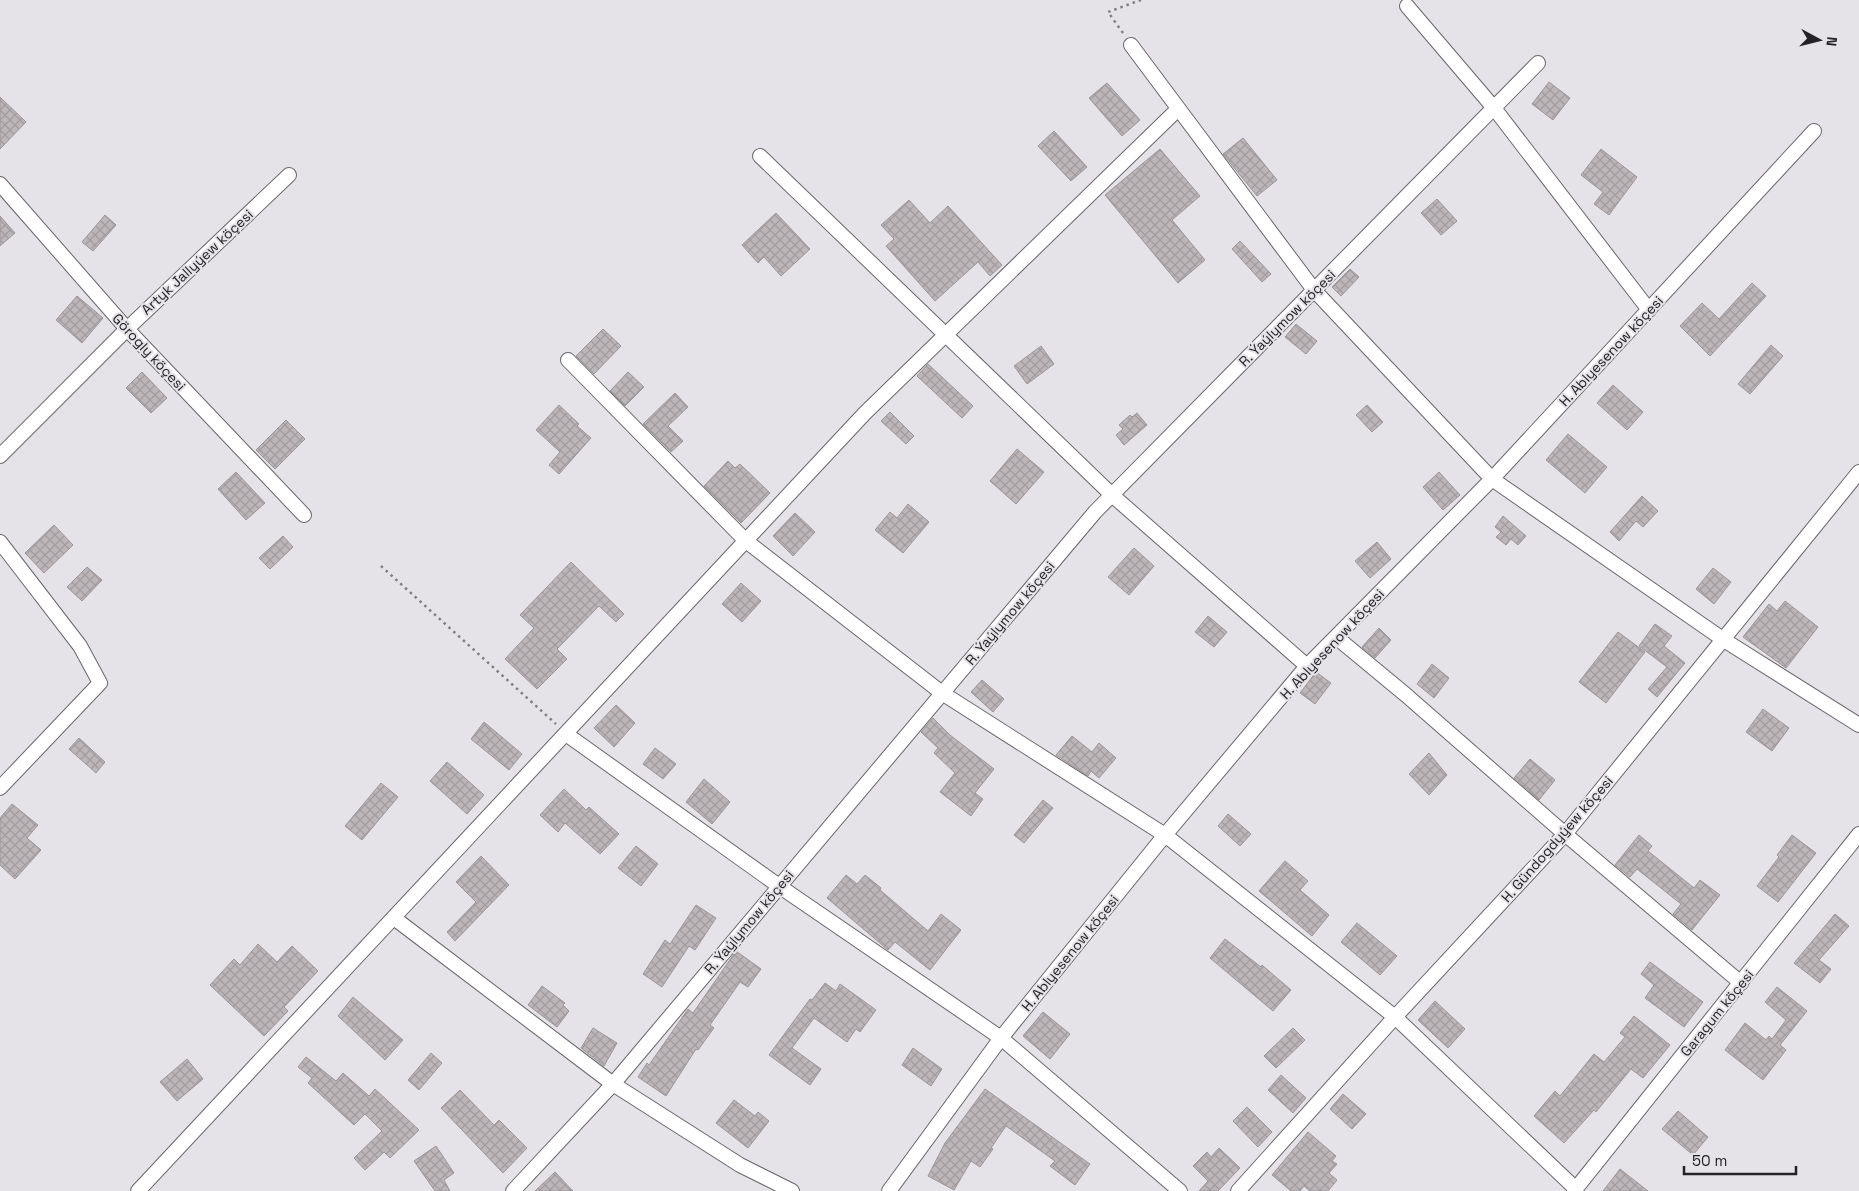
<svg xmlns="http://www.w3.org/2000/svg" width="1859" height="1191" font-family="'Space Grotesk',sans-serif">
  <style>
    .building { fill: url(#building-cross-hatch); stroke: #9b9698 }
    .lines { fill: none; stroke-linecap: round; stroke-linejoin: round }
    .street-casing { stroke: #69666a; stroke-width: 16 }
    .path { stroke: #817e82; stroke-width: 2.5; stroke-dasharray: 2.5 4; stroke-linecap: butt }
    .street { stroke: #fff; stroke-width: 14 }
    .labels { text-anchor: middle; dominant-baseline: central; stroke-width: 4; stroke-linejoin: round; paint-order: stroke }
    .street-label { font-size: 14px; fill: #242224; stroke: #e6e3e8 }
  </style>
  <defs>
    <pattern id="building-cross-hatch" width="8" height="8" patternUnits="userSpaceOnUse" patternTransform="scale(1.25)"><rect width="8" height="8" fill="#bcb6b9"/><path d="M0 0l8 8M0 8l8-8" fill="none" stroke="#a19c9f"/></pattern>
  </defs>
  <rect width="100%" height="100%" fill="#e6e3e8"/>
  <!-- building -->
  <path class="building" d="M1549 82 1570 98 1553 120 1532 104Z
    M1107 83 1140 120 1122 136 1089 98Z
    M0 97 26 122 0 149Z
    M1054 131 1087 167 1071 181 1038 146Z
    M1243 138 1277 180 1257 196 1223 154Z
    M1160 149 1200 196 1172 220 1205 260 1178 283 1105 195Z
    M1601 149 1637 177 1609 215 1594 204 1603 192 1581 175Z
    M1437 199 1457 221 1441 235 1421 213Z
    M909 200 930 223 948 206 1002 265 990 276 978 262 935 301 886 246 894 239 881 225Z
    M776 213 810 249 781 276 764 257 758 263 742 245Z
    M105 215 116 225 93 251 82 242Z
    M0 216 15 233 0 246Z
    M1240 241 1271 274 1262 282 1232 249Z
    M1350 269 1359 277 1341 296 1332 287Z
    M1752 283 1766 296 1710 356 1680 326 1702 303 1719 319Z
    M77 296 103 318 82 343 56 320Z
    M1296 324 1317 341 1306 354 1285 337Z
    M603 329 621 346 594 374 576 356Z
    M1771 345 1783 356 1750 394 1738 384Z
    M1041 346 1054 364 1027 384 1014 366Z
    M928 364 973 406 962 418 917 376Z
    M142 372 167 398 151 413 126 388Z
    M628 372 644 387 625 406 610 391Z
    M1613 385 1643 412 1627 430 1597 403Z
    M675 393 688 407 668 426 683 441 671 452 643 424Z
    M559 405 579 424 577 426 591 438 559 474 549 465 560 452 536 430Z
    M1367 405 1383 422 1372 432 1356 415Z
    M890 412 914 436 906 444 881 421Z
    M1137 413 1147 425 1124 445 1116 435 1123 429 1119 425 1130 415 1132 417Z
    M286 420 305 439 275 469 256 450Z
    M1568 434 1607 467 1585 493 1546 460Z
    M1017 449 1044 472 1016 504 990 481Z
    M728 461 735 468 740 464 770 493 741 523 704 486Z
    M236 472 265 503 246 520 218 489Z
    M1439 472 1460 495 1443 510 1423 487Z
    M1642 496 1658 511 1643 527 1636 521 1619 541 1610 532Z
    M908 504 929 522 903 553 875 530 890 512 897 518Z
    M795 513 815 532 793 556 773 536Z
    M1503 516 1526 536 1518 545 1511 539 1506 545 1496 537 1501 532 1495 527Z
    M54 525 73 545 44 573 25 553Z
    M283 536 293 547 270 569 259 558Z
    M1377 542 1391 559 1370 578 1355 561Z
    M1134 548 1154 566 1129 595 1108 577Z
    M571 562 624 614 616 622 599 606 557 649 567 659 537 689 505 659 534 628 520 615Z
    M87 567 102 580 82 601 67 587Z
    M1713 568 1731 582 1714 604 1696 589Z
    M741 583 761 601 742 622 722 604Z
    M1785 601 1818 627 1786 668 1743 637 1769 604 1777 611Z
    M1208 616 1227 632 1214 647 1195 632Z
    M1655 624 1672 636 1664 646 1685 663 1657 697 1648 689 1667 667 1639 646Z
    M1379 628 1391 640 1375 658 1362 647Z
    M1618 632 1645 652 1606 703 1579 682Z
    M1432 664 1449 678 1434 698 1417 684Z
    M1316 672 1331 683 1315 704 1300 693Z
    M982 680 1004 699 993 712 971 692Z
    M616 705 635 723 614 747 594 728Z
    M1763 709 1789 728 1772 751 1746 732Z
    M933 718 950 735 994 769 975 793 983 799 971 816 940 792 955 773 934 753 938 748 921 732Z
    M484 722 522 754 509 770 471 739Z
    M1072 736 1092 752 1099 743 1116 758 1099 778 1091 771 1088 776 1056 755Z
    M79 738 105 762 96 773 69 749Z
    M655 748 676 764 663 779 643 764Z
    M1429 753 1447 775 1429 795 1409 774Z
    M1530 759 1555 780 1539 800 1514 778Z
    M447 762 484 795 467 814 430 781Z
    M704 779 730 802 712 824 686 802Z
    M381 783 398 797 362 840 345 826Z
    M564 789 586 810 589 807 619 834 600 854 565 823 558 832 540 815Z
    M1043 800 1053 808 1024 843 1014 835Z
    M12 804 38 825 27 838 41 850 15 879 0 865V818Z
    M1228 814 1251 834 1240 846 1218 826Z
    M1639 835 1652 846 1648 851 1694 888 1700 880 1720 895 1692 930 1673 914 1681 904 1637 869 1630 877 1615 865Z
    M1792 835 1816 853 1778 902 1757 886 1779 857 1777 855Z
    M636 846 658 864 641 886 618 868Z
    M481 856 509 885 455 941 447 932 476 902 456 882Z
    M1285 861 1308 881 1300 890 1329 915 1312 936 1259 891Z
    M846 875 857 884 865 875 881 888 880 890 928 931 941 914 961 930 930 970 895 942 888 950 827 898Z
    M696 905 716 918 695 950 689 946 662 987 643 974 665 940 670 944Z
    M1835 914 1849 926 1819 960 1831 969 1820 983 1794 963Z
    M1357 923 1397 956 1380 975 1341 942Z
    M1225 939 1261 967 1262 965 1291 990 1273 1011 1210 958Z
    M258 944 277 962 292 946 318 971 284 1007 288 1011 264 1036 210 985 234 959 240 965Z
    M736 951 761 969 748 987 740 982 710 1025 714 1028 698 1050 696 1049 666 1096 638 1077 647 1063 649 1065 688 1009 693 1013Z
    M1650 962 1703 1002 1684 1027 1645 998 1654 985 1641 974Z
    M825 983 836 991 840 984 876 1010 860 1032 856 1029 847 1042 814 1018 792 1048 821 1069 810 1085 769 1055 810 999 812 1000Z
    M542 986 565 1003 563 1005 569 1011 557 1027 528 1005Z
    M1777 987 1807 1011 1780 1045 1786 1050 1763 1080 1725 1050 1745 1023 1766 1040 1769 1036 1772 1039 1786 1020 1765 1002Z
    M353 997 403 1040 385 1060 338 1016Z
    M1435 1001 1465 1029 1448 1048 1418 1020Z
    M1043 1012 1070 1034 1050 1059 1023 1036Z
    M1634 1016 1670 1045 1643 1078 1631 1069 1596 1112 1594 1110 1564 1143 1534 1116 1555 1091 1560 1096 1594 1054 1604 1062 1625 1037 1620 1033Z
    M593 1028 617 1043 604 1066 581 1048Z
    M1293 1028 1305 1040 1276 1068 1264 1056Z
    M913 1048 942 1069 931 1086 902 1065Z
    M431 1053 442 1063 419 1090 408 1080Z
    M306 1057 336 1081 343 1073 369 1096 375 1089 419 1130 390 1158 384 1152 365 1170 354 1158 382 1131 365 1114 354 1125 308 1083 312 1078 298 1067Z
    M187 1059 203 1079 177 1101 160 1082Z
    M1281 1075 1306 1098 1293 1113 1268 1090Z
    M985 1089 1090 1164 1075 1185 1050 1166 1055 1161 1006 1126 991 1148 993 1149 980 1167 971 1161 954 1190 928 1176 945 1143Z
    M460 1090 494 1125 499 1120 527 1148 503 1173 441 1108Z
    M1343 1094 1366 1114 1352 1129 1330 1109Z
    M734 1100 755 1116 758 1112 769 1121 748 1148 716 1123Z
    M1247 1107 1272 1132 1258 1147 1233 1121Z
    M1678 1111 1708 1137 1693 1155 1662 1129Z
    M1308 1132 1336 1156 1332 1161 1337 1164 1329 1173 1337 1180 1328 1191H1310L1304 1186 1300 1191H1291L1272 1175Z
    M436 1146 454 1173 444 1180 450 1191H435L414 1161Z
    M1219 1148 1240 1168 1218 1191H1199L1208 1181 1193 1166 1207 1152 1211 1157Z
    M1620 1169 1648 1191H1603Z
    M555 1172 573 1191H535Z"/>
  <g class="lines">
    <defs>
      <path id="street" d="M1407 6 1494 108 1649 310
        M1131 45 1314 290 1492 479 1724 640 1859 725
        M760 156 1112 495 1307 666
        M0 184 127 329 304 515
        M568 360 746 541 942 693 1165 835 1395 1017 1576 1189
        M0 456 127 329 289 175
        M0 542 80 646 100 683 0 788
        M1336 637 1406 695 1565 834 1741 983
        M566 734 779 886 1001 1038 1180 1191
        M394 918 613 1084 740 1165 792 1191
        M138 1191 865 413 1178 109
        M513 1191 613 1084 1095 512 1538 63
        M889 1191 1001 1038 1165 835 1307 666 1492 479 1814 131
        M1238 1191 1395 1017 1565 834 1859 472
        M1574 1191 1859 834"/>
    </defs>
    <!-- street casing -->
    <use href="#street" class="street-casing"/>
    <!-- path -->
    <path class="path" d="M1123 33 1108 12 1141 0
      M381 566 556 724"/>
    <!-- street -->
    <use href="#street" class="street"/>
  </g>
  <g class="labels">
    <!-- street labels -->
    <g class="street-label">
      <text transform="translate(197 262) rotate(-43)">Artyk Jallyýew köçesi</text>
      <text transform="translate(1287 318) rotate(-45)">R. Ýaýlymow köçesi</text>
      <text transform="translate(1611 351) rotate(-47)">H. Ablyesenow köçesi</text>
      <text transform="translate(149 352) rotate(47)">Görogly köçesi</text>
      <text transform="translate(1010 613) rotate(-50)">R. Ýaýlymow köçesi</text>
      <text transform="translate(1332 644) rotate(-47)">H. Ablyesenow köçesi</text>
      <text transform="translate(1557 839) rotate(-49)">H. Gündogdyýew köçesi</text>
      <text transform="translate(749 922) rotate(-50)">R. Ýaýlymow köçesi</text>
      <text transform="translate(1070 953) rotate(-51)">H. Ablyesenow köçesi</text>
      <text transform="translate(1717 1013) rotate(-51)">Garagum köçesi</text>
    </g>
  </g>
  <!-- north arrow -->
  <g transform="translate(1819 40) rotate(97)" stroke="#e6e3e8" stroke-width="4" paint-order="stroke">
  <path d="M0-4L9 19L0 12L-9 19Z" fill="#242224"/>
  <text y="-8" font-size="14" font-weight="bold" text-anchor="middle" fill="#242224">N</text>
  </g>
  <!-- scale -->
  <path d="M1684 1166v8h112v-8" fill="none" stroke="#242224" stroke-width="2.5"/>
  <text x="1692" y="1166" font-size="15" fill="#242224" stroke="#e6e3e8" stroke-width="4" paint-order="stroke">50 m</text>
</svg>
